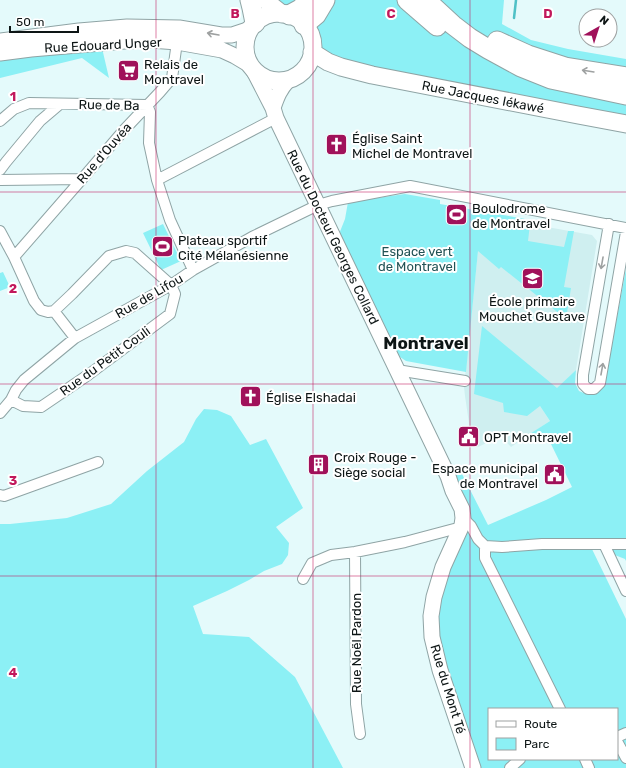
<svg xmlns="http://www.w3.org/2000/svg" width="626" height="768" font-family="Rubik,sans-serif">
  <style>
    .built { fill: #cfeff0 }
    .green { fill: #8cf0f5; fill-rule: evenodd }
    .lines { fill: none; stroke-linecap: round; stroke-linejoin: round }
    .stream { stroke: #4fc1c6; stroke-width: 2.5 }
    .street-casing { stroke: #8fa4a5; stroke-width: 12 }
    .secondary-casing { stroke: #8fa4a5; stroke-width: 17 }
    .primary-casing { stroke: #8fa4a5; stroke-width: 19 }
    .highway-casing { stroke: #8fa4a5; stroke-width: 21 }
    .street { stroke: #fff; stroke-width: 10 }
    .secondary { stroke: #fff; stroke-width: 15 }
    .primary { stroke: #fff; stroke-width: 17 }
    .highway { stroke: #fff; stroke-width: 19 }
    .oneway { stroke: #9ea1a1 }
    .grid { fill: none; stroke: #c2185b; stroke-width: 1; stroke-opacity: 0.55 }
    .labels { text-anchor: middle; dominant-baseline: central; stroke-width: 4; stroke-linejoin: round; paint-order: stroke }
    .street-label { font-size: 13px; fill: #0d1515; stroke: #fff }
    .poi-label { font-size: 13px; fill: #0d1515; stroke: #fff; text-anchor: start }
    .park-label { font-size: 13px; fill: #215255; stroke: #fff }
    .district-label { font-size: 17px; font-weight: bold; fill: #0d1515; stroke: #fff }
    .grid-label { font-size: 13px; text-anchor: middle; font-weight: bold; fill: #c2185b; stroke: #fff; stroke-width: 4; stroke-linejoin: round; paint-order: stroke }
  </style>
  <rect width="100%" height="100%" fill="#e4fafb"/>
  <!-- built -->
  <path class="built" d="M482 211 525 219 530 224 592 235 597 241 576 370 540 406 550 421 511 447 501 436 478 447 470 430 465 396 464 387Z"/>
  <!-- green -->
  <path class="green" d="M277 0H504L502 24 531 40 568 49 626 59V127L327 70 313 25Z
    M102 48 109 78 82 58 0 78V60L59 50Z
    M405 194 440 200V204L525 219 530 224 528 241 564 247 568 231H574L564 287 571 288 566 319 501 267 499 269 478 251 466 372 406 361 400 357 395 350 339 234 345 219 348 202Z
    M163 224 181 261 161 270 143 233Z
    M626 269V561L625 559 607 552 604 544 590 545 626 619V768H473L431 616 462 525 448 476 460 470 488 525 546 500 572 487 550 442 525 437 550 421 540 406 527 416 504 412 503 403 474 394 482 326 557 388 576 370 575 383 579 391C591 396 596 396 604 386ZM489 709H617V759H489Z
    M3 272 10 287 0 291V273Z
    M204 409 217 410 231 416 250 445 266 439 303 508 276 527 289 543 288 555 282 564 264 571 249 580 227 591 193 606 203 634 249 637 295 677 343 768H0V524H10L67 518 111 504 147 471 184 442 196 419Z"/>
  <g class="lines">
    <!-- stream -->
    <path class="stream" d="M514 18 516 0"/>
    <defs>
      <path id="street" d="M0 121 14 109 29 103 147 105 150 112 149 143 157 180 170 220 193 270
        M0 170 6 162 40 121 60 104
        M0 180 82 179
        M157 180 276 118
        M609 224 583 375V384L588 389H594L600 383 626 232
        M0 231 14 257 34 301 41 310 48 312 54 311 75 338
        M14 257 82 179 124 130 160 92 172 78 177 42
        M397 370 465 381
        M11 400 23 406 41 407 88 375 170 314 175 294 171 285 135 253 126 251 109 256 72 294 54 311
        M0 413 11 400 16 390 24 380 75 338 171 285 193 270 252 237 318 205 332 201 410 186 626 228
        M0 495 4 496 98 462
        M463 518 471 526 478 539 485 546V558L489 566 560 709
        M604 544 626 591
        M485 546 502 547 542 544H626
        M355 552 356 704 360 734
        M303 579 312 563 331 555 355 552 405 542 454 529 459 531
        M617 737 626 733
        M617 741 626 758
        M585 759 589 768
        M510 768 520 759"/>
      <path id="secondary" d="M0 41 79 31 127 27 179 28 221 35H232L250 29
        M0 53 31 49 125 41 151 40 177 42 222 50 235 56 250 65
        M254 71 273 108 276 118 448 476 453 491 462 509 463 518 462 525 443 567 434 597 431 616 432 637 440 670 473 768
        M273 108C277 96 280 89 288 80"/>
      <path id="primary" d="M266 0 272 6 282 14
        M245 47a34 34 0 1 1 68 0a34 34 0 1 1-68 0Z
        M312 52 328 62 341 67 372 75 578 115 626 124"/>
      <path id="highway" d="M250 0 252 8 255 23
        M407 0 437 26
        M426 0 453 25 470 38 488 49 521 67 551 79 626 95
        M289 15 300 9 310 0
        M304 25 316 15 325 0
        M497 41 528 55 565 67 626 77"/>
    </defs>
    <!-- street casing -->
    <use href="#street" class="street-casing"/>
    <!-- secondary casing -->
    <use href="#secondary" class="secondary-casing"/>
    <!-- primary casing -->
    <use href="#primary" class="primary-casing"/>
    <!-- highway casing -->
    <use href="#highway" class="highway-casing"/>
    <!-- street -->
    <use href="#street" class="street"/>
    <!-- secondary -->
    <use href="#secondary" class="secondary"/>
    <!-- primary -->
    <use href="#primary" class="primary"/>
    <!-- highway -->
    <use href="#highway" class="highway"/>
  </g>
  <!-- one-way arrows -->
  <defs><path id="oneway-shaft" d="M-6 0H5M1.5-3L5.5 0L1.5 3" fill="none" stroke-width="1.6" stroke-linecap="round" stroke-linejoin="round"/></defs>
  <g class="oneway">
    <use href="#oneway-shaft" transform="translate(213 34) rotate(-170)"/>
    <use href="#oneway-shaft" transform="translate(588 71) rotate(-171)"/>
    <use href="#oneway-shaft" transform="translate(602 263) rotate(100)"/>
    <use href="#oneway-shaft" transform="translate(602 369) rotate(-80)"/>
  </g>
  <!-- grid -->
  <path class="grid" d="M156 0V768M313 0V768M470 0V768M0 192H626M0 384H626M0 576H626"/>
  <!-- icons -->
  <defs>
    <symbol id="supermarket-square" viewBox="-11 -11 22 22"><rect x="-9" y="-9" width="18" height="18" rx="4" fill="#a0115a" stroke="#fff"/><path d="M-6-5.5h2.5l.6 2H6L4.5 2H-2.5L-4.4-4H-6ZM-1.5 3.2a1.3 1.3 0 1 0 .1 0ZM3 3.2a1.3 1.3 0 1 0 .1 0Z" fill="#fff"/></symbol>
    <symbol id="church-square" viewBox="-11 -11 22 22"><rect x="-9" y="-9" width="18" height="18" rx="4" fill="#a0115a" stroke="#fff"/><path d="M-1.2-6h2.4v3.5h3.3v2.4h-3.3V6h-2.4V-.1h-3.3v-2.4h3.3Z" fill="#fff"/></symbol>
    <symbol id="stadium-square" viewBox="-11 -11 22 22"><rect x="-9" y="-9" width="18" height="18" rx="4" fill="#a0115a" stroke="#fff"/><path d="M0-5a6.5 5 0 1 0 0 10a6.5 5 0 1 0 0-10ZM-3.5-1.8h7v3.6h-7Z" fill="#fff"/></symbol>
    <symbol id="school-square" viewBox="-11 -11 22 22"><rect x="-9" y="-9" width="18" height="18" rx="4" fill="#a0115a" stroke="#fff"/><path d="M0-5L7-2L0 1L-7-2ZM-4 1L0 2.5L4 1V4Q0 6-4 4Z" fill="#fff"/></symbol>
    <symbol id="civic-square" viewBox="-11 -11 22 22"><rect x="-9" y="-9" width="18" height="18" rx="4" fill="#a0115a" stroke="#fff"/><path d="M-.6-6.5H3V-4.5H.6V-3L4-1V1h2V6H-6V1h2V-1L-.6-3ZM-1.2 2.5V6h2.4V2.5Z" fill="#fff"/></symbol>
    <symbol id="building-square" viewBox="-11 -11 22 22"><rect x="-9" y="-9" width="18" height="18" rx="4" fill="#a0115a" stroke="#fff"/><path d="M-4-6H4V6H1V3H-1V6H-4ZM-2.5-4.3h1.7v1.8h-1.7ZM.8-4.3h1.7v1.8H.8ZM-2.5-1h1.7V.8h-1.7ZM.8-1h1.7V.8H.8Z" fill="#fff"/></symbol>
  </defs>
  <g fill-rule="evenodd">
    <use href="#supermarket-square" x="116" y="58" width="25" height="25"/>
    <use href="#church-square" x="324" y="132" width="25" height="25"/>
    <use href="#stadium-square" x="444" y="202" width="25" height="25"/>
    <use href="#stadium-square" x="150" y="234" width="25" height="25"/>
    <use href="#school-square" x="520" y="266" width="25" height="25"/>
    <use href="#church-square" x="238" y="384" width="25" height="25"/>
    <use href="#civic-square" x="456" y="424" width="25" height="25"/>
    <use href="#building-square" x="306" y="452" width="25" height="25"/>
    <use href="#civic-square" x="542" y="462" width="25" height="25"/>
  </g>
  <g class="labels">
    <!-- street labels -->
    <g class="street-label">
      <text transform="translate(103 45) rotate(-3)">Rue Edouard Unger</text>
      <text transform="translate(483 97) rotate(11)">Rue Jacques Iékawé</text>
      <text transform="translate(109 105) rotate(1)">Rue de Ba</text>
      <text transform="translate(104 153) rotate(-49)">Rue d'Ouvéa</text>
      <text transform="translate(333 237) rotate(64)">Rue du Docteur Georges Collard</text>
      <text transform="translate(149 296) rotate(-30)">Rue de Lifou</text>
      <text transform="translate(105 361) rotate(-36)">Rue du Petit Couli</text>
      <text transform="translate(356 643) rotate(-90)">Rue Noël Pardon</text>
      <text transform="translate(448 689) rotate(73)">Rue du Mont Té</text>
    </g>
    <!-- poi labels -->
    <g class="poi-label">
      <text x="144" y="64">Relais de<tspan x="144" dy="15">Montravel</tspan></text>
      <text x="352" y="138">Église Saint<tspan x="352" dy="15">Michel de Montravel</tspan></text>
      <text x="472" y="208">Boulodrome<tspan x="472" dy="15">de Montravel</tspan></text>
      <text x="178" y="240">Plateau sportif<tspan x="178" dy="15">Cité Mélanésienne</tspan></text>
      <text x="532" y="301" text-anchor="middle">École primaire<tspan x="532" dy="15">Mouchet Gustave</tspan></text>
      <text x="266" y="397">Église Elshadai</text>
      <text x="484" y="437">OPT Montravel</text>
      <text x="334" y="457">Croix Rouge -<tspan x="334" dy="15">Siège social</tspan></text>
      <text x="538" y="468" text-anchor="end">Espace municipal<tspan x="538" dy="15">de Montravel</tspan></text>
    </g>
    <!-- park labels -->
    <g class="park-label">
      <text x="417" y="251">Espace vert<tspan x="417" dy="15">de Montravel</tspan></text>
    </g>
    <!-- district labels -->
    <g class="district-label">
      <text x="426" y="343">Montravel</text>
    </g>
  </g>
  <g class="grid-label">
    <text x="235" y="18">B</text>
    <text x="391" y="18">C</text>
    <text x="548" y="18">D</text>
    <text x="13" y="101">1</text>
    <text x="13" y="293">2</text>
    <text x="13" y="485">3</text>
    <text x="13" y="677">4</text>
  </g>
  <!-- legend -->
  <rect x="488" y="708" width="130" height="52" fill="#ffffff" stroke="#9ea1a1"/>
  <rect x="496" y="721" width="20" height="6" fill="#ffffff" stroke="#9ea1a1"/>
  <text x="524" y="728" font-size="12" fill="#0d1515">Route</text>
  <rect x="496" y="738" width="20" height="12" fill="#8cf0f5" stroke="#9ea1a1"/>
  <text x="524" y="748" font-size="12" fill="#0d1515">Parc</text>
  <!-- north arrow -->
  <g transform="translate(598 28) rotate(39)"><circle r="19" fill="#ffffff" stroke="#9ea1a1"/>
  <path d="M0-3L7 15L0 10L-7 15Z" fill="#a0115a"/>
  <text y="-6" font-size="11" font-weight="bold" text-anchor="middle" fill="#0d1515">N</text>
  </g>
  <!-- scale -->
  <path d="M10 26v6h68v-6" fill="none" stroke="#0d1515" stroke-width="2"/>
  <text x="16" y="26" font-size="12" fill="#0d1515" stroke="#ffffff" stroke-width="3" paint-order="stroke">50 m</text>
</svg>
